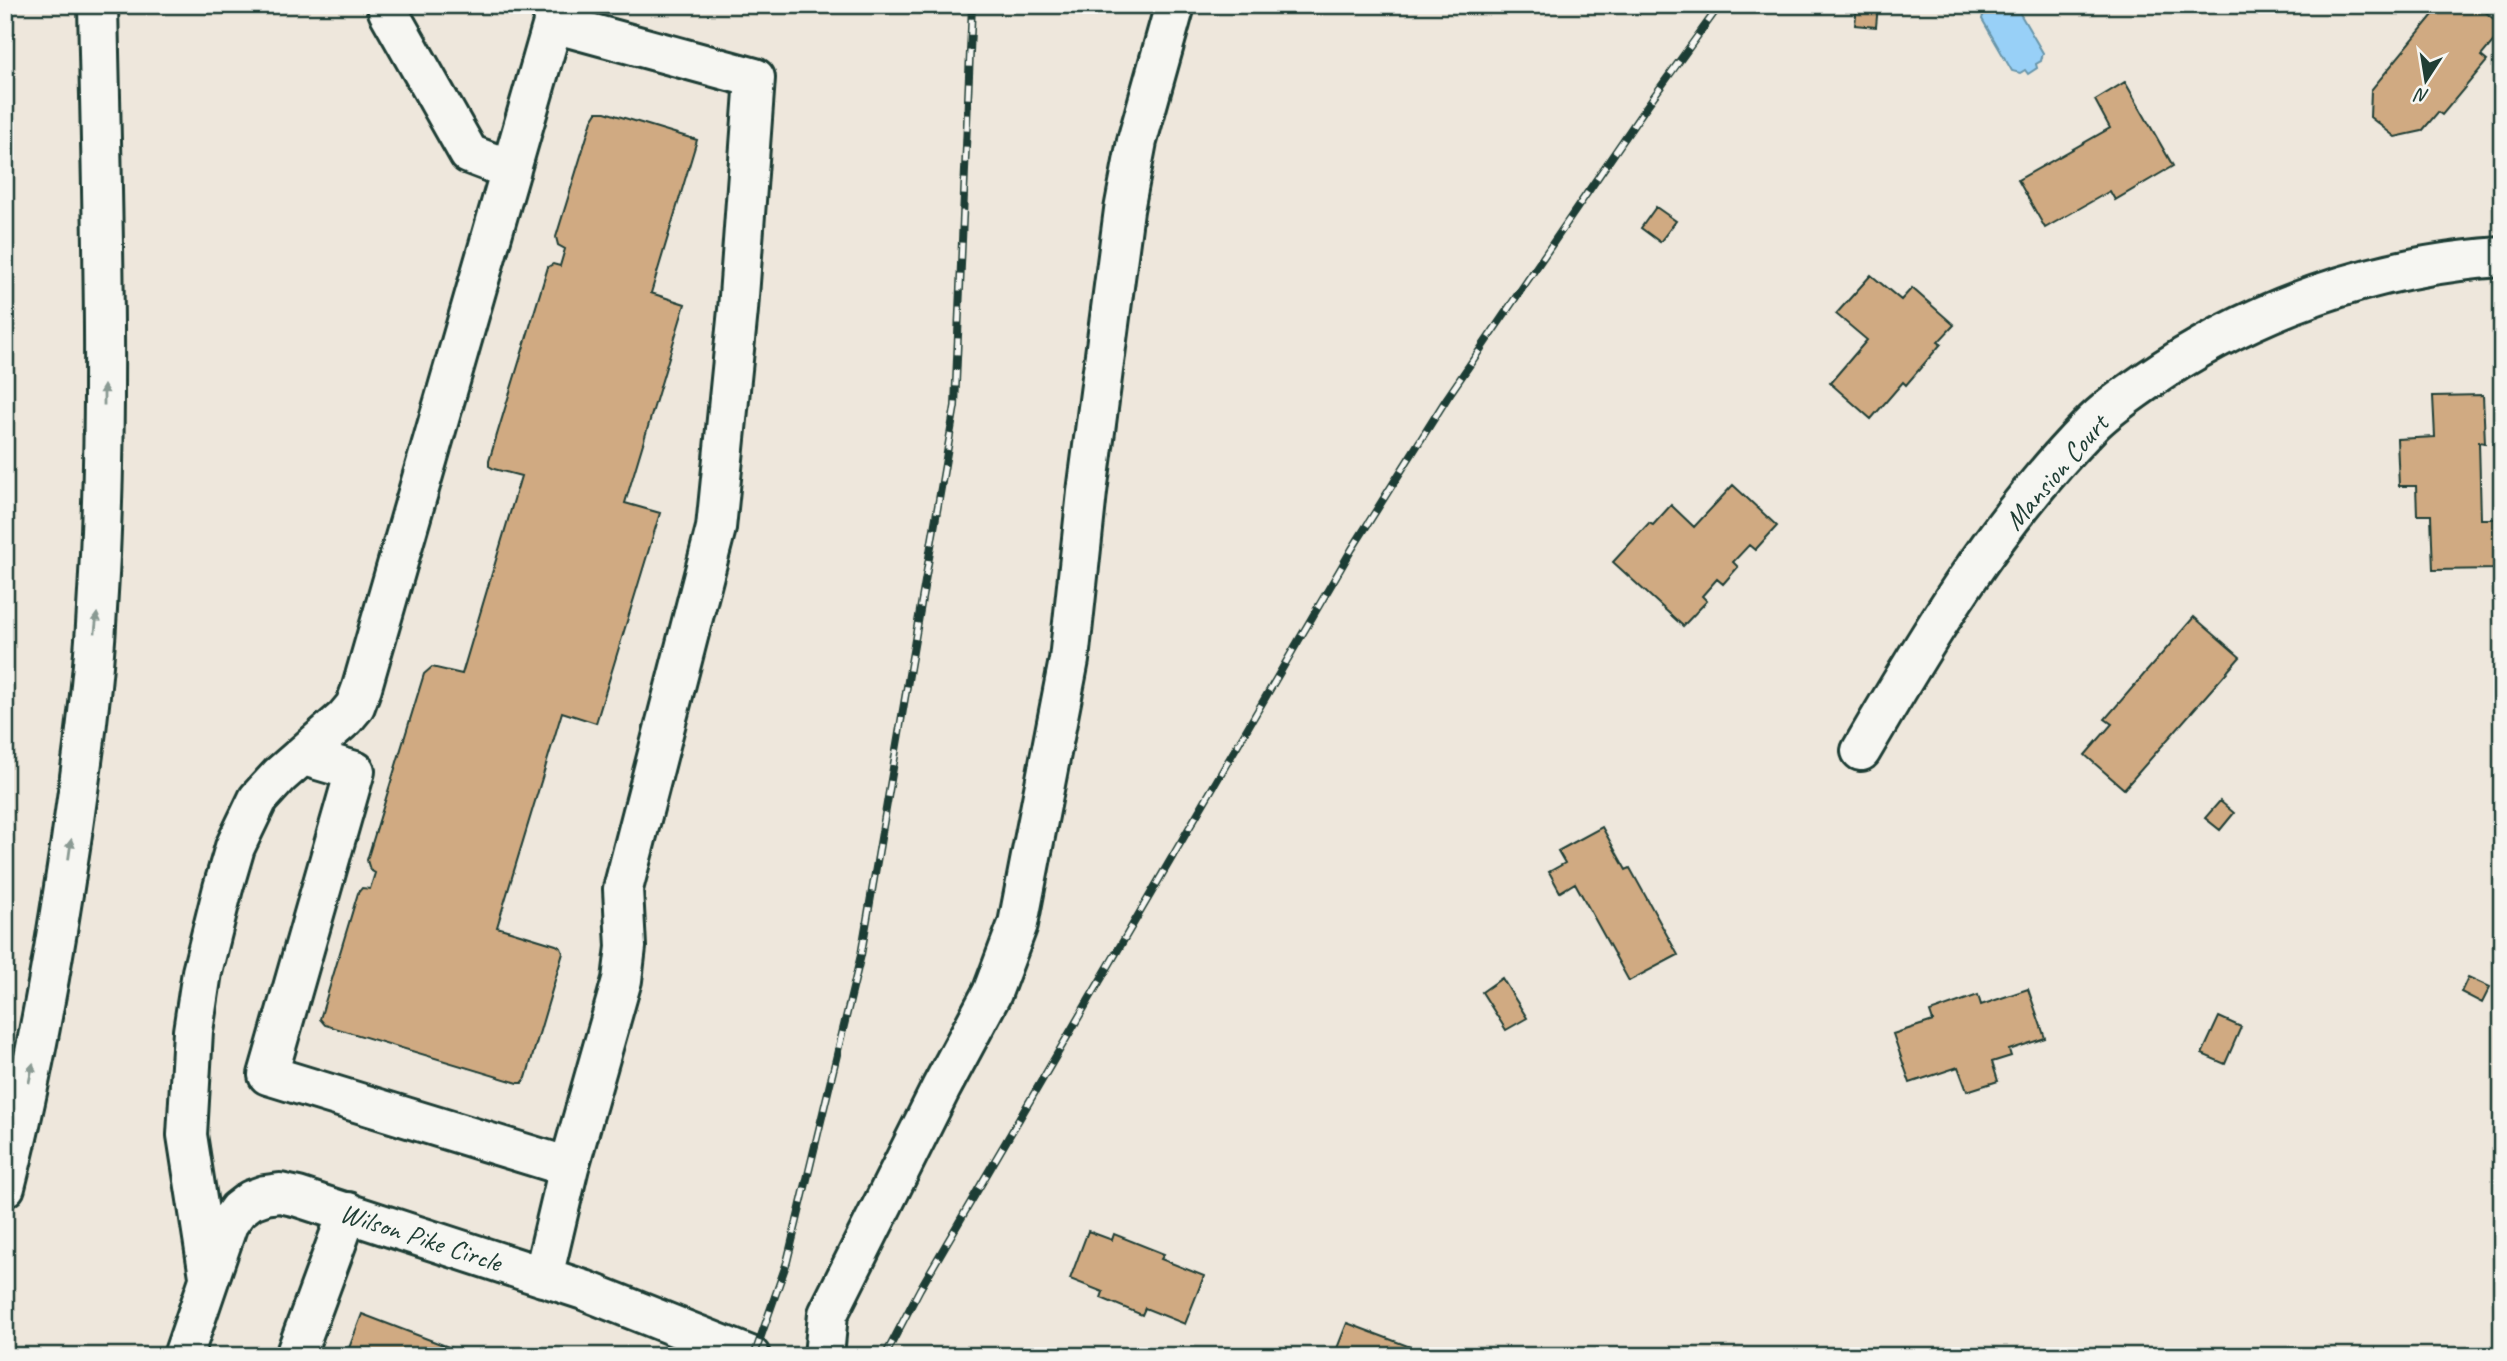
<svg xmlns="http://www.w3.org/2000/svg" width="2507" height="1361" font-family="Caveat,sans-serif">
  <style>
    .water { fill: #98d0f7; stroke: #6895a9; stroke-width: 2 }
    .building { fill: #d0aa82; stroke: #1f3d34; stroke-width: 2 }
    .lines { fill: none; stroke-linecap: round; stroke-linejoin: round }
    .minor-casing { stroke: #1f3d34; stroke-width: 44 }
    .highway-casing { stroke: #1f3d34; stroke-width: 44 }
    .minor { stroke: #f6f6f2; stroke-width: 38 }
    .highway { stroke: #f6f6f2; stroke-width: 38 }
    .rail-casing { stroke: #1f3d34; stroke-width: 8 }
    .rail { stroke: #f6f6f2; stroke-width: 5; stroke-dasharray: 16; stroke-linecap: butt }
    .oneway { fill: #8a9a93 }
    .labels { text-anchor: middle; dominant-baseline: central; stroke-width: 5; stroke-linejoin: round; paint-order: stroke }
    .street-label { font-size: 28px; fill: #1f3d34; stroke: #f6f6f2 }
  </style>
  <rect width="100%" height="100%" fill="#eee7dc"/>
  <filter id="ink" filterUnits="userSpaceOnUse"><feTurbulence type="fractalNoise" baseFrequency=".0143" numOctaves="2"/><feDisplacementMap in="SourceGraphic" scale="14" xChannelSelector="R" yChannelSelector="G"/><feConvolveMatrix kernelMatrix="1 2 1 2 8 2 1 2 1" color-interpolation-filters="sRGB"/></filter>
  <g filter="url(#ink)">
    <!-- water -->
    <path class="water" d="M1996 5H2015L2043 53 2041 61 2036 64 2037 68 2028 74 2025 70 2020 73 2012 71 1982 19 1984 12Z"/>
    <!-- building -->
    <path class="building" d="M1857 5H1878L1876 27 1855 25Z
      M2441 5H2477L2502 26V31L2481 56 2487 61 2442 115 2438 112 2422 131 2395 137 2370 117 2371 90Z
      M2125 82 2173 166 2115 200 2110 191 2045 228 2018 180 2110 128 2095 100Z
      M597 112H605L697 140 651 293 685 304 625 503 660 513 596 723 562 712 497 927 556 945 561 948 563 953 526 1078 522 1083H518L325 1025 320 1019 358 893 362 888 370 889 375 873 370 870 367 860 424 674 432 667 462 674 521 476 494 469 489 466V461L548 267 553 264 560 266 565 249 558 245 556 237 592 120Z
      M1656 207 1676 221 1660 242 1641 228Z
      M1871 275 1901 300 1912 288 1954 325 1938 342 1941 344 1906 385 1903 382 1871 419 1830 383 1867 340 1836 314Z
      M2483 395 2485 443 2479 442 2481 519H2497L2499 569 2433 570 2431 515H2417L2416 486H2399L2397 439 2435 437 2433 396Z
      M1733 485 1777 526 1755 550 1749 545 1733 562 1738 567 1723 584 1717 579 1702 596 1707 601 1683 626 1613 562 1649 523 1653 525 1671 505 1694 527Z
      M2194 617 2240 657 2124 789 2085 755 2112 724 2105 719Z
      M2220 801 2234 813 2220 830 2205 818Z
      M1602 827 1626 870 1630 868 1678 955 1629 981 1575 883 1560 892 1549 872 1565 863 1558 851Z
      M2468 977 2490 987 2482 1003 2461 992Z
      M1502 978 1527 1018 1506 1030 1482 992Z
      M2028 989 2045 1038 2009 1050 2011 1056 1992 1062 1998 1081 1967 1091 1958 1067 1910 1083 1893 1034 1933 1021 1930 1012 1978 995 1981 1005Z
      M2219 1017 2241 1027 2225 1064 2202 1054Z
      M1088 1231 1112 1240 1114 1234 1164 1254 1161 1259 1204 1276 1185 1324 1145 1308 1142 1315 1101 1298 1103 1292 1070 1279Z
      M362 1314 472 1356H346Z
      M1347 1323 1434 1356H1334Z"/>
    <g class="lines">
      <defs>
        <path id="minor" d="M387 5 388 11 469 154 511 170
          M1861 751C1927 638 1996 522 2089 427 2105 410 2127 395 2147 381 2251 309 2375 265 2502 257
          M304 756 355 771 268 1075 569 1167
          M209 1276 187 1135 193 1031 202 972 223 888 235 847 258 799 280 775 345 718 355 706 362 687 553 23 755 78 738 310 716 528 623 889 626 947 622 980 569 1167 543 1277
          M183 1356 228 1224 238 1210 251 1200 265 1195 280 1193 298 1197 584 1290 750 1356
          M295 1356 348 1212
          M824 1356 828 1314 941 1088 992 993 1018 924 1069 660 1087 492 1124 210 1137 141 1175 5"/>
        <path id="highway" d="M5 1187C34 1073 54 957 71 841 82 764 93 687 97 609 110 408 102 206 98 5"/>
      </defs>
      <!-- minor casing -->
      <use href="#minor" class="minor-casing"/>
      <!-- highway casing -->
      <use href="#highway" class="highway-casing"/>
      <!-- minor -->
      <use href="#minor" class="minor"/>
      <!-- highway -->
      <use href="#highway" class="highway"/>
      <defs>
        <path id="rail" d="M754 1356 787 1262 861 955 955 406 972 5
          M885 1356 920 1289 1352 549 1447 398 1644 110 1720 5"/>
      </defs>
      <!-- rail casing -->
      <use href="#rail" class="rail-casing"/>
      <!-- rail -->
      <use href="#rail" class="rail"/>
    </g>
    <!-- one-way arrows -->
    <defs><path id="oneway-solid" d="M-6-.8H1V-3.2L6.5 0L1 3.2V.8H-6Z" transform="scale(1.75)"/></defs>
    <g class="oneway">
      <use href="#oneway-solid" transform="translate(104 395) rotate(-90)"/>
      <use href="#oneway-solid" transform="translate(96 623) rotate(-84)"/>
      <use href="#oneway-solid" transform="translate(70 849) rotate(-82)"/>
      <use href="#oneway-solid" transform="translate(31 1073) rotate(-78)"/>
    </g>
  </g>
  <g class="labels">
    <!-- street labels -->
    <g class="street-label">
      <text transform="translate(2056 472) rotate(-49)">Mansion Court</text>
      <text transform="translate(421 1237) rotate(18)">Wilson Pike Circle</text>
    </g>
  </g>
  <!-- margin -->
  <rect width="2507" height="1361" fill="none" stroke="#f6f6f2" stroke-width="28"/>
  <rect x="14" y="14" width="2479" height="1333" fill="none" stroke="#1f3d34" stroke-width="2.5" filter="url(#ink)"/>
  <!-- north arrow -->
  <g transform="translate(2426 80) rotate(192)" stroke="#f6f6f2" stroke-width="5" paint-order="stroke">
  <path d="M0-5L12 26L0 18L-12 26Z" fill="#1f3d34"/>
  <text y="-10" font-size="19" font-weight="bold" text-anchor="middle" fill="#1f3d34">N</text>
  </g>
</svg>
